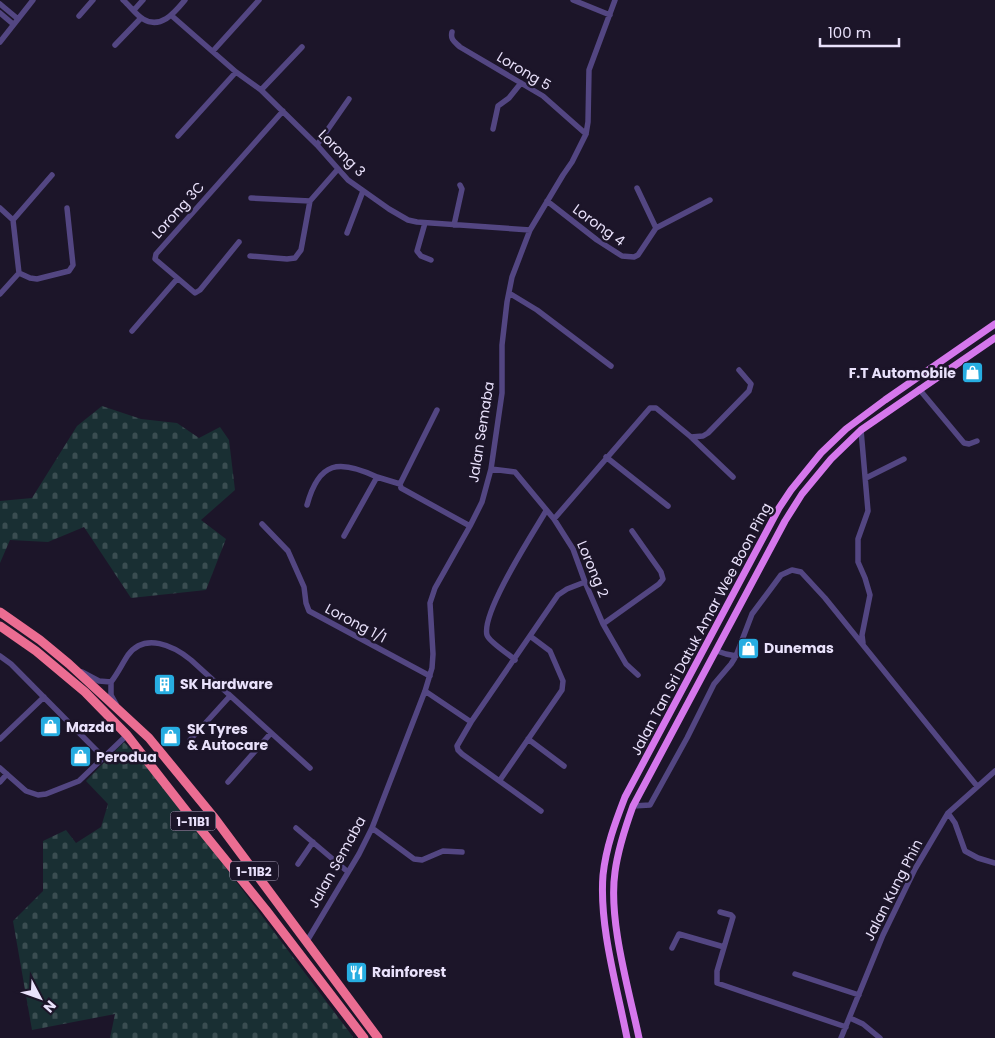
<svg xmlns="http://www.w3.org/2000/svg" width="995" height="1038" font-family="Poppins,sans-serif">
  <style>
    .cemetery { fill: url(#cemetery-stones) }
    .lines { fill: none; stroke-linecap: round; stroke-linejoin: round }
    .minor { stroke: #534682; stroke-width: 5.5 }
    .major { stroke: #d577ec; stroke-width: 7 }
    .highway { stroke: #eb6d92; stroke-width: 9 }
    .labels { text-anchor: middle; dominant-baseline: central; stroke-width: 5; stroke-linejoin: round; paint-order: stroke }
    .shield { fill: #1c1529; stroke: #aca4bc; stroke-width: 1 }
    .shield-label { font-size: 12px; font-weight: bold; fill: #e9e1fb }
    .street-label { font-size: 14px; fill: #e9e1fb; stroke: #1c1529 }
    .poi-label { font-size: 14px; font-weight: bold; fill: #e9e1fb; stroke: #1c1529; text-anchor: start }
  </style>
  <defs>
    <pattern id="cemetery-stones" width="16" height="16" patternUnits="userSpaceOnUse" patternTransform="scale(1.25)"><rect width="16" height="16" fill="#192f33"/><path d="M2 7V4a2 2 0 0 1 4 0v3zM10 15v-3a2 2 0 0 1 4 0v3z" fill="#3a4d51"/></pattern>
  </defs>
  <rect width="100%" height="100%" fill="#1c1529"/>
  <!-- cemetery -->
  <path class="cemetery" d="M102 406 141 419 177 423 199 438 220 427 229 440 235 490 201 520 226 539 206 590 131 598 84 527 48 542 10 540 0 563V501L32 498 77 426Z
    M124 742 159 779 353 1037 352 1038H110L115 1014 32 1030 13 921 43 891V841L66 830 76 843 101 827 108 804 86 781Z"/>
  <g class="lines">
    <!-- minor -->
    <path class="minor" d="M123 0C130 6 136 15 143 19 161 30 175 12 185 0
      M573 0 610 15
      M0 4 18 19
      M134 10 143 0
      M0 13 13 24
      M79 16 93 0
      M172 16 236 72 261 90 317 145 348 180 389 209 408 220 417 222 530 230
      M452 32C450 40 455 42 460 47L543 96 586 134
      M0 42 33 0
      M115 45 141 18
      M213 51 259 0
      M261 90 302 47
      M493 129 498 106 509 98 521 83
      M178 136 236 72
      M317 145 349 99
      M637 188 656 228
      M251 198 310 201
      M547 201 597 240 622 256 634 257 638 255 656 228 710 200
      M0 208 13 220 19 273 0 294
      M13 220 52 175
      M425 223 417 251 421 256 431 260
      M454 225 462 189 460 185
      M347 233 363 191
      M239 242 200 290 195 293 155 259 156 254 283 111
      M250 256 287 259 295 258 301 250 310 201 338 169
      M19 273 30 278 37 279 69 271 73 265 67 208
      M509 293 537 310 611 366
      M132 331 177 279
      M919 389 964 443 969 444 977 441
      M437 410 400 484 401 488 470 526
      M861 430 868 511 858 539V562L865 578 870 595 862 635 863 643
      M691 437 703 436 708 433 749 391 751 384 739 370
      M606 457 668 506
      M491 469 515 472 554 519 573 549 585 582 603 624 626 664 638 675
      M866 478 904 459
      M307 505C319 461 339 459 377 477
      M554 519 650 408H656L691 437 733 477
      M262 524 288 551 304 587 306 603 309 611 430 676
      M344 536 377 477 400 484
      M603 624 659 584 663 579 661 572 632 531
      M717 651 726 654 736 656
      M0 656 11 664 104 758
      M515 660C509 654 489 642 487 635 481 613 533 533 546 511
      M82 672 99 681 111 682C118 673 122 664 128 655 145 632 174 646 191 660L310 768
      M111 682V695L116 704
      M425 691 471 722
      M0 739 44 697
      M528 739 564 766
      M190 740 230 696
      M0 768 26 791 38 795 46 794 79 781 127 735
      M500 780 562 690 563 681 550 651 530 636
      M0 782 7 774
      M228 782 271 733
      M633 806 650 805 687 738 714 684 731 664 736 656 752 614 781 575 792 570 801 572 825 598 977 786
      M541 811 462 754 458 750 457 746 471 722 558 595 567 589 585 582
      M948 813 955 823 965 851 978 858 995 863
      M296 828 348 872
      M372 828 414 859 422 860 443 851 462 852
      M298 864 313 842
      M720 912 731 915 733 917 717 971V983L846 1027
      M307 941 359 854 372 828 425 691 432 668 433 654 430 603 435 588 470 526 482 502 491 469 502 393V345L507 302 512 277 530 230 563 175 572 162 586 134 588 122 589 70 615 0
      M672 948 679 934 724 947
      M795 974 859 995
      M850 1018 863 1024 880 1038
      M841 1038 883 935 915 869 948 813 995 771"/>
    <!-- major -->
    <path class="major" d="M627 1038C617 987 599 926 603 875 606 847 615 823 625 797L779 508 791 490 821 453 846 429 885 400 995 324
      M639 1038C629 990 608 920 615 872 618 849 625 828 633 806L785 521 802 494 831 459 861 430 995 338"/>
    <!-- highway -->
    <path class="highway" d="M0 612 40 640 69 664 149 738 213 816 378 1038
      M0 626 36 651 85 692 127 735 198 826 266 910 364 1038"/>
  </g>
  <!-- icons -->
  <defs>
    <symbol id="shop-square" viewBox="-11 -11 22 22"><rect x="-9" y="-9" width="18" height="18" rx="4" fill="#27ade1" stroke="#1c1529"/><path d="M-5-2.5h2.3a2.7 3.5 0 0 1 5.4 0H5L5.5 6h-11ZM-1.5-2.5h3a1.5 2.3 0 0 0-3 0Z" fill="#fff"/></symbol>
    <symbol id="building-square" viewBox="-11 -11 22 22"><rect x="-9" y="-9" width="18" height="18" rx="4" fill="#27ade1" stroke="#1c1529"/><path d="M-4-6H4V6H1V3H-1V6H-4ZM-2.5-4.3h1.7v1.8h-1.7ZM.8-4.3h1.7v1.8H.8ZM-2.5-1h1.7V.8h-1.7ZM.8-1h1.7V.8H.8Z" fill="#fff"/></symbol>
    <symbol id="restaurant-square" viewBox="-11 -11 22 22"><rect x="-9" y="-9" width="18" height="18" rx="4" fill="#27ade1" stroke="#1c1529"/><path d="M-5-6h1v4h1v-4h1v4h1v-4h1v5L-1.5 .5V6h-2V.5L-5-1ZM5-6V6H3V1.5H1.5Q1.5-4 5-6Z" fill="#fff"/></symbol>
  </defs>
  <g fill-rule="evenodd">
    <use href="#shop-square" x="960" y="360" width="25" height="25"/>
    <use href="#shop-square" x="736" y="636" width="25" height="25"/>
    <use href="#building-square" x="152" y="672" width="25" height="25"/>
    <use href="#shop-square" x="38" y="714" width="25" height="25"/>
    <use href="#shop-square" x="158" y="724" width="25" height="25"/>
    <use href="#shop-square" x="68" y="744" width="25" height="25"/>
    <use href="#restaurant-square" x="344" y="960" width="25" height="25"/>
  </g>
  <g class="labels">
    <!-- shield labels -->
    <g class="shield">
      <rect x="170.5" y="811.5" width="45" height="19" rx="4"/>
      <rect x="230" y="861.5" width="48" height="19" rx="4"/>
    </g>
    <g class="shield-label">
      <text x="193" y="821">1-11B1</text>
      <text x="254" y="871">1-11B2</text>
    </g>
    <!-- street labels -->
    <g class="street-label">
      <text transform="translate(524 71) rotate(31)">Lorong 5</text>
      <text transform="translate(342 153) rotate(45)">Lorong 3</text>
      <text transform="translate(178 210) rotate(-48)">Lorong 3C</text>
      <text transform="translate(599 225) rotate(36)">Lorong 4</text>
      <text transform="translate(481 432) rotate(-81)">Jalan Semaba</text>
      <text transform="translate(593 569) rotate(67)">Lorong 2</text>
      <text transform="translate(356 623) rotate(28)">Lorong 1/1</text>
      <text transform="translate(701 629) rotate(-62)">Jalan Tan Sri Datuk Amar Wee Boon Ping</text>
      <text transform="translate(337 862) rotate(-61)">Jalan Semaba</text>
      <text transform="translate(893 890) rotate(-63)">Jalan Kung Phin</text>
    </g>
    <!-- poi labels -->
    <g class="poi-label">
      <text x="956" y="373" text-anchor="end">F.T Automobile</text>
      <text x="764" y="648">Dunemas</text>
      <text x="180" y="684">SK Hardware</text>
      <text x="66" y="727">Mazda</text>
      <text x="187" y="729">SK Tyres<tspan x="187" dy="16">&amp; Autocare</tspan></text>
      <text x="96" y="757">Perodua</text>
      <text x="372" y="972">Rainforest</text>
    </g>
  </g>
  <!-- north arrow -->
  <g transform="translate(40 998) rotate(131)" stroke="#1c1529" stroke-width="4" paint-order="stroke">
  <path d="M0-4L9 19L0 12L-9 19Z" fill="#e9e1fb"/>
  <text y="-8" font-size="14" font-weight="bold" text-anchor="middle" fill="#e9e1fb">N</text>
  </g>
  <!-- scale -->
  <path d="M820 38v8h79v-8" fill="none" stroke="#e9e1fb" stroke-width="2.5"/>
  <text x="828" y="38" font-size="15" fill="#e9e1fb" stroke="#1c1529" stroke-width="4" paint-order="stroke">100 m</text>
</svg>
